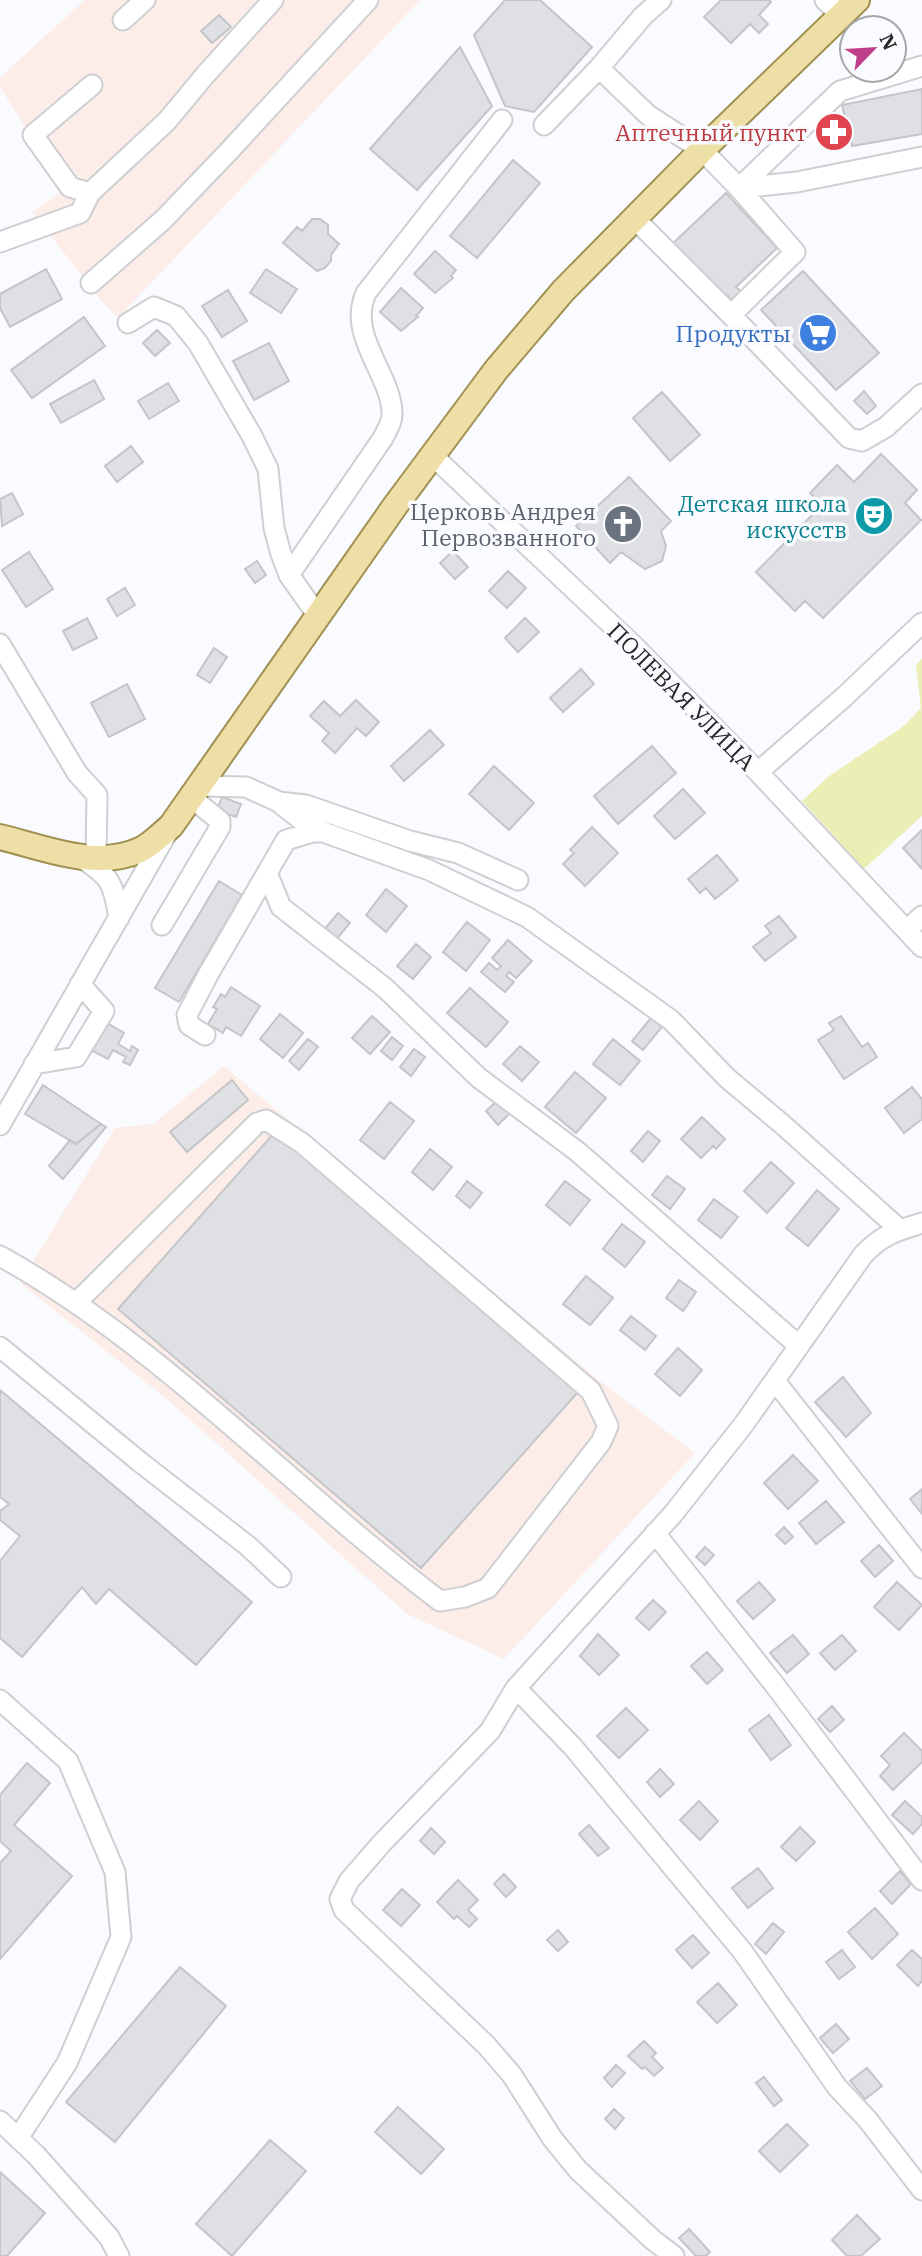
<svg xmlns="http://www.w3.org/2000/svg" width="922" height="2256" font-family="'IBM Plex Serif',serif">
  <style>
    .industrial { fill: #fcede8 }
    .green { fill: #ebefb6 }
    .building { fill: #dfe0e3; stroke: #c4c5c8; stroke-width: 2 }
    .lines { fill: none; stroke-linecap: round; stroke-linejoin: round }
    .minor-casing { stroke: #cecfd2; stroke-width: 23 }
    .major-casing { stroke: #a09053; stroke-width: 28 }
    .minor { stroke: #fff; stroke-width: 19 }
    .major { stroke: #eedfa6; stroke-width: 24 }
    .labels { text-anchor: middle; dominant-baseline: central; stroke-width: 7; stroke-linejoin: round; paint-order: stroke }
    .health-label { font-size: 23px; fill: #be3a42; stroke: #fafbfe; text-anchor: end }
    .shop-label { font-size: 23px; fill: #366cbe; stroke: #fafbfe; text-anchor: end }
    .culture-label { font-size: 23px; fill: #0d838f; stroke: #fafbfe; text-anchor: end }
    .worship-label { font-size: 23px; fill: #5b616d; stroke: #fafbfe; text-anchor: end }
    .street-label { font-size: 23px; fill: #262627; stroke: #fafbfe }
  </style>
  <rect width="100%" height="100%" fill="#fafbfe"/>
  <!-- industrial -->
  <path class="industrial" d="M85 0H420L118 318 100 299 32 212 64 190 0 87V77Z
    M224 1066 596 1378 695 1453 504 1659 407 1614 168 1400 20 1283 115 1128 153 1124Z"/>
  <!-- green -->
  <path class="green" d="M922 659V816L864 869 802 801 829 776 904 726 921 708 916 665Z"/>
  <!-- building -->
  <path class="building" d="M505 0H540L592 47 534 112 505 106 474 35Z
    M721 0H769L771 2 759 15 768 24 759 33 750 24 731 43 704 17Z
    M219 15 231 27 212 43 201 31Z
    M460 47 492 106 417 190 370 149Z
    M922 89V134L852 146 842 105Z
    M513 160 540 183 477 258 450 236Z
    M726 193 777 248 736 287 746 296 736 304 728 296 722 302 667 249Z
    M312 219H320L328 225V234L339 244 331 255V261L325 268 317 271 283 243 297 227 302 231Z
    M435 251 456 270 451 276 453 278 435 293 414 274Z
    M46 269 62 299 10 327 0 308V294Z
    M266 269 297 289 281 313 250 293Z
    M803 271 879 353 836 390 761 310Z
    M401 288 423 308 416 316 418 317 401 331 380 312Z
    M228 290 247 321 222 337 202 306Z
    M84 317 105 346 32 398 11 370Z
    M157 330 170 343 155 356 143 343Z
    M269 343 289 381 254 400 233 361Z
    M94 380 104 399 61 423 50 404Z
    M168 383 179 401 149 419 138 401Z
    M864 391 876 406 867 414 854 401Z
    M662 392 700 435 670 461 633 418Z
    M131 446 143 462 117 482 105 466Z
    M881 454 917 490 905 503 921 520 823 618 805 601 795 611 756 572 822 505 810 493 837 465 854 482Z
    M629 477 671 521 661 531 666 546 662 561 645 569 621 552 610 563 576 526Z
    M12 493 23 514 2 526 0 499Z
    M453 551 468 567 455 579 440 563Z
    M29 552 53 589 26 607 2 570Z
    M257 561 266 575 255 583 245 569Z
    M508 571 526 588 507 608 489 591Z
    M125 588 135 605 117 616 107 599Z
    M87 618 97 638 73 650 63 631Z
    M525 618 539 632 518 652 505 638Z
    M214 648 227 657 210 683 197 675Z
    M581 669 594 684 563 712 550 698Z
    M127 684 145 719 109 737 91 703Z
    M356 700 379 722 366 736 357 728 335 753 322 741 329 733 310 716 324 701 340 716Z
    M430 730 444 745 404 781 391 766Z
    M652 746 676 773 618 824 594 796Z
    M494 766 534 803 509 830 469 794Z
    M683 789 705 813 675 839 654 816Z
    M222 797 241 804 236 817 217 810Z
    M592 827 618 853 585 886 563 864 574 853 570 850Z
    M922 830V869L903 848Z
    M717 855 738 880 715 899 706 888 700 893 688 879Z
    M219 881 242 895 179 1002 155 988Z
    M386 889 407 906 386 932 366 915Z
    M338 913 350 923 336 940 323 931Z
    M779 916 796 937 765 961 753 947 771 933 765 926Z
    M467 922 490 940 466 971 443 952Z
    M508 940 532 961 516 978 509 972 506 976 514 982 505 992 481 972 489 963 497 970 501 966 492 958Z
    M416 944 431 957 413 979 397 966Z
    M231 987 260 1006 241 1036 226 1027 223 1033 208 1024 217 1009 213 1007 221 994 225 997Z
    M470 988 508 1022 486 1047 447 1013Z
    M280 1014 303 1033 283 1058 260 1039Z
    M372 1016 390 1032 370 1054 352 1038Z
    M841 1016 862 1047 868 1043 877 1057 844 1079 818 1040 834 1030 829 1023Z
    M651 1018 662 1027 643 1050 632 1041Z
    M105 1022 124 1033 118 1044 130 1051 132 1046 138 1050 130 1065 123 1062 126 1057 113 1050 108 1059 89 1049Z
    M392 1037 403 1046 392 1060 381 1051Z
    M308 1039 318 1047 299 1070 289 1061Z
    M613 1039 640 1061 620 1085 593 1064Z
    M520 1046 539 1062 522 1081 503 1064Z
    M414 1049 425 1057 411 1076 400 1067Z
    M575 1072 606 1098 576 1133 545 1107Z
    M232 1080 248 1100 187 1152 170 1132Z
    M43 1085 101 1124 76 1144 25 1114Z
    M912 1087 922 1099V1119L904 1133 885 1108Z
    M498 1100 510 1113 498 1125 486 1111Z
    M390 1102 414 1121 384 1159 360 1140Z
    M702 1117 725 1139 716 1149 713 1146 701 1158 681 1139Z
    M101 1124 106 1127 63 1179 49 1166 70 1140 76 1144Z
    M648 1131 660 1141 643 1162 631 1151Z
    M275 1132 578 1392 421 1568 118 1309Z
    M430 1149 452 1167 433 1190 412 1172Z
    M771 1162 794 1183 767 1213 744 1191Z
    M667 1176 685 1189 670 1209 652 1195Z
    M467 1181 482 1193 470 1208 456 1196Z
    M565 1181 590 1200 570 1225 546 1205Z
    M817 1190 839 1209 808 1246 786 1228Z
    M714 1199 738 1217 721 1238 698 1220Z
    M622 1224 645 1242 625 1267 603 1249Z
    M586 1276 613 1298 590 1325 563 1304Z
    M679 1280 696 1292 683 1311 666 1298Z
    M631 1316 656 1336 645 1350 620 1330Z
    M678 1348 702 1370 680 1396 655 1374Z
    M843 1377 871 1413 846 1437 815 1402Z
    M0 1390 252 1602 196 1665 109 1589 96 1604 82 1587 22 1657 0 1638V1561L20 1536 0 1520V1511L9 1504 0 1497Z
    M793 1455 818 1481 788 1509 764 1483Z
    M922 1489V1514L910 1499Z
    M826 1501 844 1522 816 1544 799 1523Z
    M784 1527 793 1537 785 1544 776 1535Z
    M879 1545 893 1561 875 1577 861 1561Z
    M705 1547 714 1555 705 1565 696 1557Z
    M759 1582 775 1600 753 1619 737 1601Z
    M897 1582 922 1605 899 1630 874 1607Z
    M653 1600 666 1612 649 1630 636 1618Z
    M598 1634 619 1655 599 1675 580 1656Z
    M793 1635 809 1654 787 1673 770 1653Z
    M842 1635 856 1651 835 1670 820 1653Z
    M707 1652 723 1670 707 1684 691 1666Z
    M832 1706 844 1720 830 1732 818 1719Z
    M626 1708 648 1730 619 1758 597 1736Z
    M769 1715 791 1745 771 1760 749 1730Z
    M904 1733 922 1751V1762L893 1790 880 1776 890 1765 881 1756Z
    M27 1763 50 1783 14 1825 72 1876 0 1959V1863L11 1851 0 1841V1795Z
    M660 1769 674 1784 660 1797 647 1782Z
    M699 1801 718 1821 700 1840 680 1820Z
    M905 1801 922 1817V1824L913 1834 892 1815Z
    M589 1825 609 1848 598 1856 579 1834Z
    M800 1827 815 1842 796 1861 781 1847Z
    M431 1828 445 1842 434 1854 420 1841Z
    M758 1868 773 1888 748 1908 732 1888Z
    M900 1871 911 1884 892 1904 880 1891Z
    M504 1874 516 1887 506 1897 494 1884Z
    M458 1880 478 1900 468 1910 477 1919 469 1927 457 1916 454 1919 437 1902Z
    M402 1889 420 1905 401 1926 383 1910Z
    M875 1908 898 1934 872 1959 848 1932Z
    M773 1923 784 1932 766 1954 755 1944Z
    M558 1930 568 1942 558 1951 547 1940Z
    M693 1935 709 1953 692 1968 676 1950Z
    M842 1950 855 1967 839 1979 826 1962Z
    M912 1950 922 1959V1981L918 1986 897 1965Z
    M180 1967 226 2006 115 2142 66 2102Z
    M718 1983 737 2005 717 2023 697 2002Z
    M836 2024 849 2039 833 2053 820 2038Z
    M644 2041 656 2053 652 2057 663 2068 654 2076 645 2067 642 2069 628 2056Z
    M616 2065 625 2073 612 2087 604 2078Z
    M867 2068 882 2086 865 2099 850 2081Z
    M764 2077 782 2100 774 2106 756 2083Z
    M398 2107 444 2149 421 2174 375 2132Z
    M614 2109 624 2118 615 2129 605 2119Z
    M787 2124 808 2145 780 2172 759 2151Z
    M270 2140 306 2171 232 2256 196 2224Z
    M0 2172 45 2213 7 2256H0Z
    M857 2215 880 2239 861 2256H847L832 2240Z
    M689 2229 710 2252 706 2256H696L679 2238Z"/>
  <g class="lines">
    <defs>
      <path id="minor" d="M825 0 841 15
        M123 20 145 0
        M599 68 648 115 702 150 739 188 840 91 922 66
        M544 125 599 68 643 16 661 0
        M739 188 797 182 922 157
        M90 193 167 121 206 74 273 0
        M635 219 731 315 849 438 862 441 886 427 922 394
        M0 242 80 213 90 193 70 187 33 135 92 85
        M91 283 163 220 231 149 368 0
        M731 315 795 252 739 188
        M128 323 154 307 176 316 198 343 252 436 268 469 274 528 281 554 289 575 318 616
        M432 455 634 646 758 772 922 947
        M289 575 383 438C387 430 393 421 392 412 390 372 347 336 366 293L502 120
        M0 644 77 773 97 795 96 858
        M758 772 844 697 922 623
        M200 786 246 787 277 801 304 822 326 833 429 870 527 917 671 1020 727 1078 782 1124 898 1228
        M278 802 306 805 410 841 458 853 518 880
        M325 832H313L286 840 267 873 281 907 385 988 479 1078 578 1152 799 1346
        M80 857C111 877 113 882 119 918
        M162 925 220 827V821L198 803
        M907 930 922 916
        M205 1035 189 1025 187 1015 209 973 267 873
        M34 1064 76 1057 104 1011 80 984
        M0 1125 167 833
        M0 1256C164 1347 291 1489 440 1601L465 1597 488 1588 601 1442 608 1426 591 1391 302 1143 266 1120 257 1123 76 1303
        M0 1347 140 1462 248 1546 281 1577
        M775 1381 922 1568
        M655 1533 774 1684 922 1880
        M516 1688 573 1747 743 1952 837 2087 867 2119 922 2190
        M0 1700 68 1761 115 1872 121 1937 67 2063 18 2138
        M0 2121 36 2155 109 2237 119 2256
        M674 2256 653 2240 578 2170 552 2138 512 2075 486 2045 344 1910 340 1899 349 1881 382 1843 490 1731 516 1688 673 1514 744 1424 863 1255C883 1234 896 1231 922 1223"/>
      <path id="major" d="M0 837C45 848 96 870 140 850 151 845 161 834 171 826L395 506 496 370 563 291 702 150 857 0"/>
    </defs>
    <!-- minor casing -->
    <use href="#minor" class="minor-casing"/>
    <!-- major casing -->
    <use href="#major" class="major-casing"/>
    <!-- minor -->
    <use href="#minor" class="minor"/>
    <!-- major -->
    <use href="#major" class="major"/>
  </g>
  <!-- icons -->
  <defs>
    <symbol id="pharmacy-disc" viewBox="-11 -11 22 22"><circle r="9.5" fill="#e0444e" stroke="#fafbfe"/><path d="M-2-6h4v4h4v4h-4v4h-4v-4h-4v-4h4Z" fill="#fff"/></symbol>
    <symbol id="supermarket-disc" viewBox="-11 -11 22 22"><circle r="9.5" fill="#3f7fe0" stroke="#fafbfe"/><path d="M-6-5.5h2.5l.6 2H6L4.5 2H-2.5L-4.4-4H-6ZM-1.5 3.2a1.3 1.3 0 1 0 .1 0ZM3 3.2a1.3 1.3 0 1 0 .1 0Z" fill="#fff"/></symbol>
    <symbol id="theatre-disc" viewBox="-11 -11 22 22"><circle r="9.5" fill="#0f9aa8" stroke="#fafbfe"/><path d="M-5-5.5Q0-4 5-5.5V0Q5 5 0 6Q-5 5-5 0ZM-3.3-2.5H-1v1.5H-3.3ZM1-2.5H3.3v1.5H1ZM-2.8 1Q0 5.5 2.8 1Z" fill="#fff"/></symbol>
    <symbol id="church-disc" viewBox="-11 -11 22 22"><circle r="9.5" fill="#6b7280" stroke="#fafbfe"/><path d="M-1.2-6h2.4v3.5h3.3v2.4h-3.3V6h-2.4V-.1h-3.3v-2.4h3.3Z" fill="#fff"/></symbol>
  </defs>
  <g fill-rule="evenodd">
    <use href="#pharmacy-disc" x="812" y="110" width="44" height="44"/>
    <use href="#supermarket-disc" x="796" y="311" width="44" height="44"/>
    <use href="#theatre-disc" x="852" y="494" width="44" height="44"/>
    <use href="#church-disc" x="601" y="502" width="44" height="44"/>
  </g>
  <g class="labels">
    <!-- health labels -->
    <g class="health-label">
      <text x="807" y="132">Аптечный пункт</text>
    </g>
    <!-- shop labels -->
    <g class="shop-label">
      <text x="791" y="333">Продукты</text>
    </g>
    <!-- culture labels -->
    <g class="culture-label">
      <text x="847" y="503">Детская школа<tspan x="847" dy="26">искусств</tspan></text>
    </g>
    <!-- worship labels -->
    <g class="worship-label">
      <text x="596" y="511">Церковь Андрея<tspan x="596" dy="26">Первозванного</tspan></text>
    </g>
    <!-- street labels -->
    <g class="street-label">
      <text transform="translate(682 696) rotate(45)">ПОЛЕВАЯ УЛИЦА</text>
    </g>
  </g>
  <!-- north arrow -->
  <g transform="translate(873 49) rotate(65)"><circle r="33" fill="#fafbfe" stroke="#a5a6a8" stroke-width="2"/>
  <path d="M0-5L12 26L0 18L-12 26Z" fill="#be3e88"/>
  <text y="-10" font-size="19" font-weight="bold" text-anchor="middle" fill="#262627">N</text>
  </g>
</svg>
